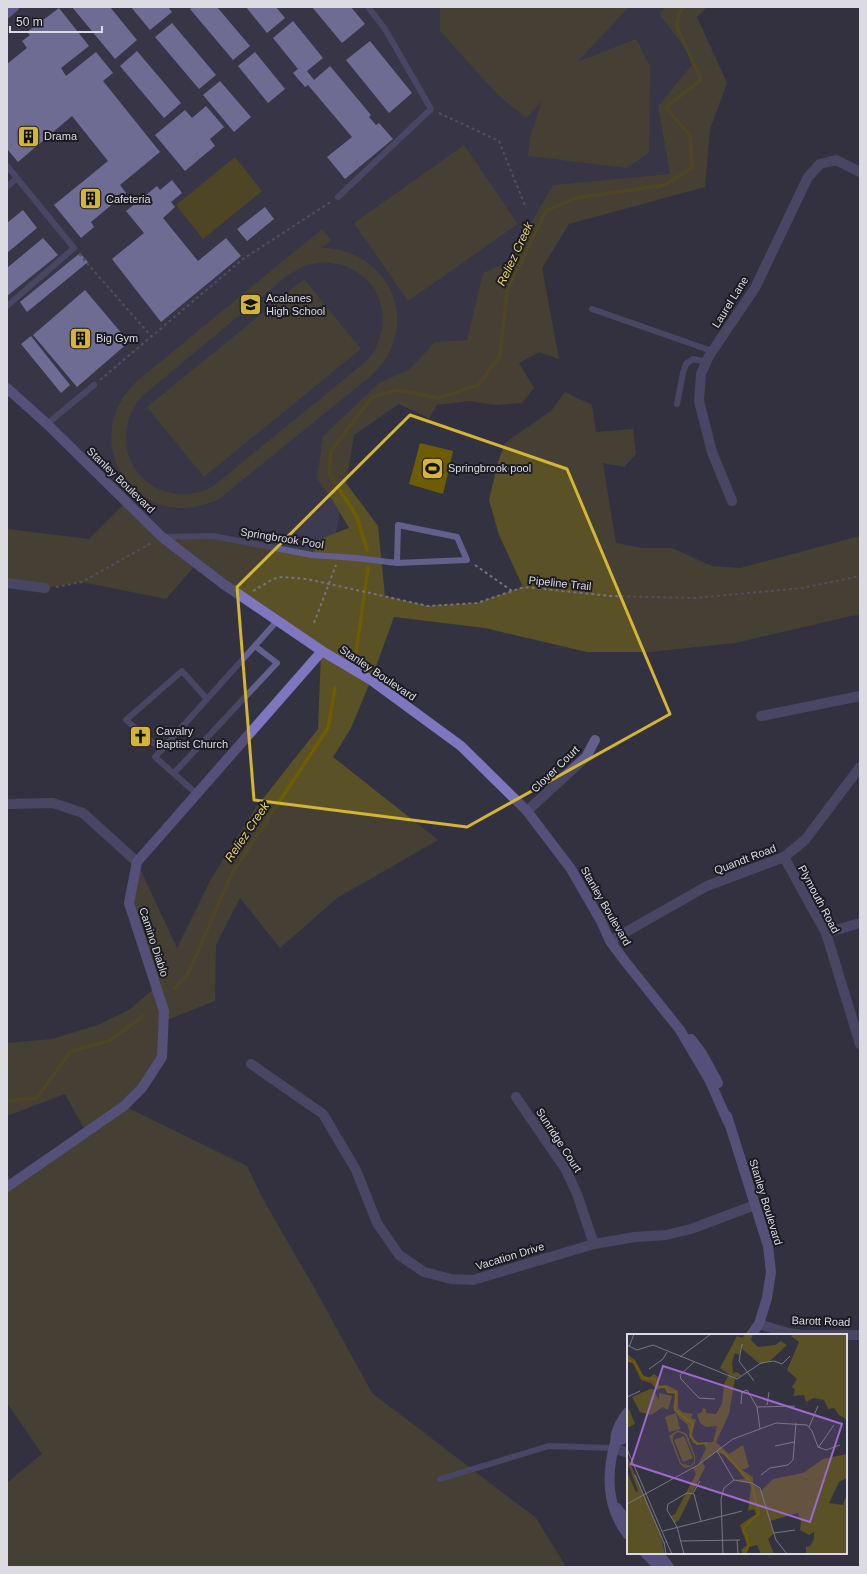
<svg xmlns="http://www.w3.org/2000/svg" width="867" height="1574" font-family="Helvetica,sans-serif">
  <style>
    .built { fill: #3c3b4f }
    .green { fill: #5b5127; fill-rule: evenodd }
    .water { fill: #6e5d00 }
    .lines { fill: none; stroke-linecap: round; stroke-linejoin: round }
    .stream { stroke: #6e5d00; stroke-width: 3.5 }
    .building { fill: #b7b3f9 }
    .path { stroke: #74737f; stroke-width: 2; stroke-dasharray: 3 3; stroke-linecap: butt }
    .lane { stroke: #63608e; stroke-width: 6 }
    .street { stroke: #63608e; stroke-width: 10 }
    .secondary { stroke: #7e77bf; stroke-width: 10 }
    .primary { stroke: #9389e6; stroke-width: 10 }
    .marked { fill: none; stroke: #d3b635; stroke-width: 3; stroke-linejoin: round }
    .labels { text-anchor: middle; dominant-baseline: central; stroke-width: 4; stroke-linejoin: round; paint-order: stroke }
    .poi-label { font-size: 11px; fill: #dcdbe4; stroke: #1b1b21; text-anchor: start }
    .street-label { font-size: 11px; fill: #dcdbe4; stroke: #1b1b21 }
    .water-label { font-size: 12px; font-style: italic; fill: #efd66c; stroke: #1b1b21 }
    .inset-river { fill: none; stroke: #6e5d00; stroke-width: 2 }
    .inset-road { fill: none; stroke: #777682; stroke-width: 1 }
    .view { fill: #9d69cc; fill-opacity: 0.15; stroke: #9d69cc; stroke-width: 2 }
    .inset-edge { fill: none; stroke: #dcdbe4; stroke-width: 2 }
  </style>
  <rect width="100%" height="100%" fill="#333240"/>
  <!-- built -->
  <path class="built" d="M14 7H666L659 14 695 61 658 106 670 174 553 185 477 347 354 435 332 554 162 537 7 388V13Z"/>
  <!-- green -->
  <path class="green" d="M440 7H629L577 62 636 39 650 66 649 153 626 168 528 156 531 134 542 101 526 118 498 95 440 31Z
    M666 7H707L697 17 727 83 710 129 705 187 569 224 542 268 559 359 539 352 519 363 534 388 522 403 495 405 469 401 437 405 429 418 399 404 354 435 346 483 378 526 385 596 428 606 477 603 523 587 499 535 489 500 498 462 505 443 552 410 565 392 592 405 596 432 633 429 636 454 624 467 603 463 616 543 642 548H672L712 566 740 568 860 536V615L851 616 735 643 650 652H587L485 628 394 617 371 680 351 728 333 757 438 840 337 898 280 948 240 898 216 945 215 1001 164 1021 162 1057 124 1106 247 1166 264 1201 315 1289 372 1393 536 1518 566 1567H7V1483L42 1454 7 1403V1174L12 1183 86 1132 65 1094 7 1116V1043L52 1039 98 1025 129 1010 156 987 129 903 137 862 177 948 211 879 254 810 318 729 321 653 197 563 166 599 82 582 45 588 7 583V529L89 539 126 502 162 537 213 536 313 554 318 540 349 528 333 501 317 479 323 436 379 383 410 369 435 342 467 340 483 273 509 261 553 185 670 174 658 106 695 61 659 14Z
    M464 145 518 224 408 301 354 223Z
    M322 229 331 240 322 248C372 248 412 296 392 346 388 358 380 367 371 376L219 499C139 538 73 442 137 381ZM326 262C378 267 398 316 370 358L212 487C152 516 100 451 140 398L288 275 306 265Z
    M304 279 361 349 204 477 147 407Z"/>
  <!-- water -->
  <path class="water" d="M235 157 262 191 203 239 176 205Z
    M420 443 453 451 443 494 409 484Z"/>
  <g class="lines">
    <!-- stream -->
    <path class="stream" d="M367 550 357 517 329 473 331 451 372 397 398 390 439 398 478 385 500 356 507 291 546 211 576 198 665 185 692 168 690 136 666 107 701 80 677 27 679 13 684 7
      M356 652 368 568
      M175 988 188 974 232 873 328 728 335 688
      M7 1101 37 1098 71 1051 109 1041 143 1016"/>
  </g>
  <!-- building -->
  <path class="building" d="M72 7H110L137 40 115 59Z
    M131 7H168L172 12 150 30Z
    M193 7H217L250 46 233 60 190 9Z
    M246 7H276L285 18 267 33Z
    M312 7H351L365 24 342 43Z
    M59 8 89 46 61 68 66 76 96 52 113 73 103 81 160 152 120 185 126 193 91 222 94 227 81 238 54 205 108 161 72 116 18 162 7 149V64L27 48 22 41 30 35 27 32Z
    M293 21 323 58 307 71 314 80 330 66 371 115 369 117 376 125 379 123 393 139 345 179 327 157 352 137 308 85 305 87 293 73 298 69 273 38Z
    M172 23 216 75 199 89 155 37Z
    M370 41 412 93 389 113 346 60Z
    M137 51 181 103 164 118 120 66Z
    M255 52 285 89 268 103 238 66Z
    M220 81 251 117 234 132 203 95Z
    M206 106 224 127 210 139 215 146 185 171 155 135 185 110 192 118Z
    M172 180 182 193 171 202 175 207 163 218 198 261 226 238 241 256 161 322 112 259 144 233 126 211 157 186 160 190Z
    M265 207 274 219 247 241 237 229Z
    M23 210 37 228 7 253V223Z
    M43 238 58 255 7 296V268Z
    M80 253 88 262 27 312 20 302Z
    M85 290 129 342 77 387 33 335Z
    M31 336 70 385 61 393 21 344Z"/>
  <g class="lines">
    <!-- path -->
    <path class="path" d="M439 113 499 141 526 208
      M79 254 151 336
      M100 380 243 259 332 201
      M475 565 512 591
      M56 587 82 582 153 542
      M253 591 273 579 282 577 307 579 428 606 477 603 524 587 610 596 695 598 802 588 860 576
      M314 623 336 565"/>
    <!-- lane -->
    <path class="lane" d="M7 166 74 248 7 306
      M7 187 17 178
      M338 197 431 109 385 29 368 7
      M592 309 712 351
      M677 404 683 373 686 364 693 359 707 362
      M47 424 94 385
      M162 537 213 536 312 555 356 558 397 563 467 560 457 537 398 525 397 563
      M162 750 126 720 182 671 207 699
      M174 773 277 663 255 646
      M197 794 155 757 278 620
      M440 1479 549 1446 613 1448"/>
    <!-- street -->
    <path class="street" d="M732 501 712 452 699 401 701 374 709 356 755 288 808 177 820 164 836 160 860 172
      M7 583 45 588
      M761 716 860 696
      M7 804 53 803 83 813 137 862
      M527 811 586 757 595 740
      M784 857 826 933 860 1044
      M826 933 860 923
      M610 941 707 886 784 857 805 840 860 767
      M251 1064 323 1114 356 1170 377 1223 399 1255 424 1272 451 1279 473 1280 594 1244 635 1237 666 1235 691 1229 755 1205
      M516 1097 566 1170 577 1194 594 1244
      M759 1324 788 1333 802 1335H860
      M613 1448 628 1453"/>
    <!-- secondary -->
    <path class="secondary" d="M7 388 47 424 162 537 222 583 322 651 371 680 461 746 527 811 571 869 601 921 610 941 624 960 680 1030 710 1081 728 1122
      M691 1039 701 1052 718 1083
      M727 1116 768 1246 771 1272 767 1298 759 1324 751 1335
      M7 1187 124 1106 142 1088 162 1057 164 1011 129 903 137 862 322 651
      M628 1412C623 1418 618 1427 616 1434 615 1437 616 1440 615 1443 606 1475 607 1508 628 1535
      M615 1442 623 1439 628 1429
      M617 1508 628 1522
      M645 1553 659 1567
      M658 1553 669 1567"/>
    <!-- primary -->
    <path class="primary" d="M7 13 14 7"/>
  </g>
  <!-- marked area -->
  <path d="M0 0H867V1574H0ZM410 415 567 469 670 714 467 827 254 800 237 587Z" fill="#333240" fill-opacity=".55" fill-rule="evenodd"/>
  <path class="marked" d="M410 415 567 469 670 714 467 827 254 800 237 587Z"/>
  <!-- icons -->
  <defs>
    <symbol id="building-square" viewBox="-11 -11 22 22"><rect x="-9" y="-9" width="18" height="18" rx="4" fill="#d3b635" stroke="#1b1b21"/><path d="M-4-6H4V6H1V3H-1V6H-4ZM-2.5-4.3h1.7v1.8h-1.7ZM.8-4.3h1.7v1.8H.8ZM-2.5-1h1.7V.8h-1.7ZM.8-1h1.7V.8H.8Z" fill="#111"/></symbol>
    <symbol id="school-square" viewBox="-11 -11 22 22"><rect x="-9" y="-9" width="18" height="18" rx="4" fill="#d3b635" stroke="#1b1b21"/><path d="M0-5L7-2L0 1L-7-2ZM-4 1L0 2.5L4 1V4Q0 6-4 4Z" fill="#111"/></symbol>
    <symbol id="stadium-square" viewBox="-11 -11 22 22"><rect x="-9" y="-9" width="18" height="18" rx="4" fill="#d3b635" stroke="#1b1b21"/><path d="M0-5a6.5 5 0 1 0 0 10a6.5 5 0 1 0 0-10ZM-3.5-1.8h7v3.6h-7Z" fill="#111"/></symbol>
    <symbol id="church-square" viewBox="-11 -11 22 22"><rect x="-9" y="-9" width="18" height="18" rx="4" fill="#d3b635" stroke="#1b1b21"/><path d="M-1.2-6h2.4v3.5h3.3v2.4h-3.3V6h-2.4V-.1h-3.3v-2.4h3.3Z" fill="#111"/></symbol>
  </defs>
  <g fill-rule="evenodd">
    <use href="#building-square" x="16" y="124" width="25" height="25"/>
    <use href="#building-square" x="78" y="186" width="25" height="25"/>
    <use href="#school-square" x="238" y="292" width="25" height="25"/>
    <use href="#building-square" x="68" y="326" width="25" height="25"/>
    <use href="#stadium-square" x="420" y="456" width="25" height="25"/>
    <use href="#church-square" x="128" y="724" width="25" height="25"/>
  </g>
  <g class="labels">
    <!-- poi labels -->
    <g class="poi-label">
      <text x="44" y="136">Drama</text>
      <text x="106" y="199">Cafeteria</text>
      <text x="266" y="298">Acalanes<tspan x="266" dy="13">High School</tspan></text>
      <text x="96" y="338">Big Gym</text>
      <text x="448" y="468">Springbrook pool</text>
      <text x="156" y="731">Cavalry<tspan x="156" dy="13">Baptist Church</tspan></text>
    </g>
    <!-- street labels -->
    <g class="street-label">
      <text transform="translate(730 302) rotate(-58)">Laurel Lane</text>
      <text transform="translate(121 480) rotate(44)">Stanley Boulevard</text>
      <text transform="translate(282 538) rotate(9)">Springbrook Pool</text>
      <text transform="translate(560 583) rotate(6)">Pipeline Trail</text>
      <text transform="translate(378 673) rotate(34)">Stanley Boulevard</text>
      <text transform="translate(555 769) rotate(-44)">Clover Court</text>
      <text transform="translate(745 859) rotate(-21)">Quandt Road</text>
      <text transform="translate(819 899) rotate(62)">Plymouth Road</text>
      <text transform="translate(606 906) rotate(60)">Stanley Boulevard</text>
      <text transform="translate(154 942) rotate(72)">Camino Diablo</text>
      <text transform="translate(559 1140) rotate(57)">Sunridge Court</text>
      <text transform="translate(766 1202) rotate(73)">Stanley Boulevard</text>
      <text transform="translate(510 1256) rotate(-17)">Vacation Drive</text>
      <text transform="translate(821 1321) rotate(2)">Barott Road</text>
    </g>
    <!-- water labels -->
    <g class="water-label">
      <text transform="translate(515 254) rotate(-65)">Reliez Creek</text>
      <text transform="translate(247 832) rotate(-56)">Reliez Creek</text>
    </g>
  </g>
  <!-- overview -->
  <g transform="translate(627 1334)">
    <rect width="220" height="220" fill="#333240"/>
    <path d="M117 0H126L124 6 131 13 148 11 154 7 160 11 143 27 133 30 114 14 112 21 108 19 105 28 106 39 110 38 115 42 108 44 102 80 89 108 102 120 116 111 122 133 115 136 126 143V149L134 157 146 145 176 139 196 125 220 120V144L212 148 202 169 216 171 220 159V220H179V213L183 212 187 205V198L182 201 173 196 174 188 171 179 143 187 147 199 141 205 147 220H134L130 211 122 213 119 220H116L114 216 120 211 113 191 129 180 127 175 121 177 124 153 122 149 107 146 118 145 99 121 90 118 75 128 78 133 52 186 48 189 44 182 48 180 59 159 69 140 66 134 71 131 79 115 77 110 66 109 60 90 53 85 46 74 49 60 41 59 37 53 30 56 24 49 14 46 6 29 0 28V20L8 26 16 41 22 44 27 40 31 43 32 52 40 51 51 57V74L55 78 66 80 64 84 69 86 65 100 67 106 72 109 86 108 90 92 79 93 73 89 70 80 75 78 76 74 79 75V79L89 80 95 70 97 50 102 40 93 34 110 2 116 4ZM168 0H220V86L212 81 207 74 201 75 197 66 187 64 179 68 177 61 166 62 168 56 165 53 170 45 160 36 172 8 164 2ZM23 55H26L32 66V59L45 62 41 76 36 73 24 81 13 78 5 63ZM2 75 8 90 0 94V76ZM49 79 53 95 42 98 38 83ZM51 96 60 100 68 122V129L64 133 58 134 53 130 42 102ZM51 98 58 101 67 123V128L63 132 54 129 46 107V102ZM57 102 66 124 56 128 47 106ZM0 122 33 198 38 220H0V138L9 158 11 157 2 132 0 136Z" fill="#5b5127" fill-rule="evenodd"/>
    <path class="inset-river" d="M0 23 1 26 7 28 16 44 28 45 31 53H39L41 58H49L48 76 66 90 63 102 70 110 80 109M95 117 123 147M118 220 122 211 120 202 116 197 118 192 132 180 125 151"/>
    <path class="inset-road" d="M115 10 112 27 127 47M0 11 10 16 26 11 110 45 134 29 147 27 155 30 163 22M2 13 7 0M53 23 84 0M67 28 53 41 54 45 72 64 88 65M22 35 36 25 40 18M0 63 13 57M114 70 115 58 120 56 130 73 133 95M140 71 142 58M130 73 168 72M182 93 191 72M148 112 167 108M191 113 199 116 213 111M191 114 207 91M0 115 40 209M90 117 107 146 125 149 133 154 149 206 160 220M8 141 37 209M134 141 143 134 161 131 166 126 169 89M66 159 73 147M0 170 71 131 106 105 149 89 180 91 185 97 191 113M36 197 115 177M147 199 168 196M110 206 111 220M39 207 45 220M54 207 113 206M37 208 39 220M57 220 50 193 40 176 41 170 60 159 67 160 74 187M96 220 94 165 97 154 107 146"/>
    <path class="view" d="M36 32 215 90 183 188 4 130Z"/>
    <rect width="220" height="220" class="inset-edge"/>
  </g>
  <!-- border -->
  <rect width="867" height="1574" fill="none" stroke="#dcdbe4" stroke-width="16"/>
  <!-- scale -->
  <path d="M10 26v6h92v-6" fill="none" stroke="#dcdbe4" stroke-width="2"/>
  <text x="16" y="26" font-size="12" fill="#dcdbe4" stroke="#1b1b21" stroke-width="3" paint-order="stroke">50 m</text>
</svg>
